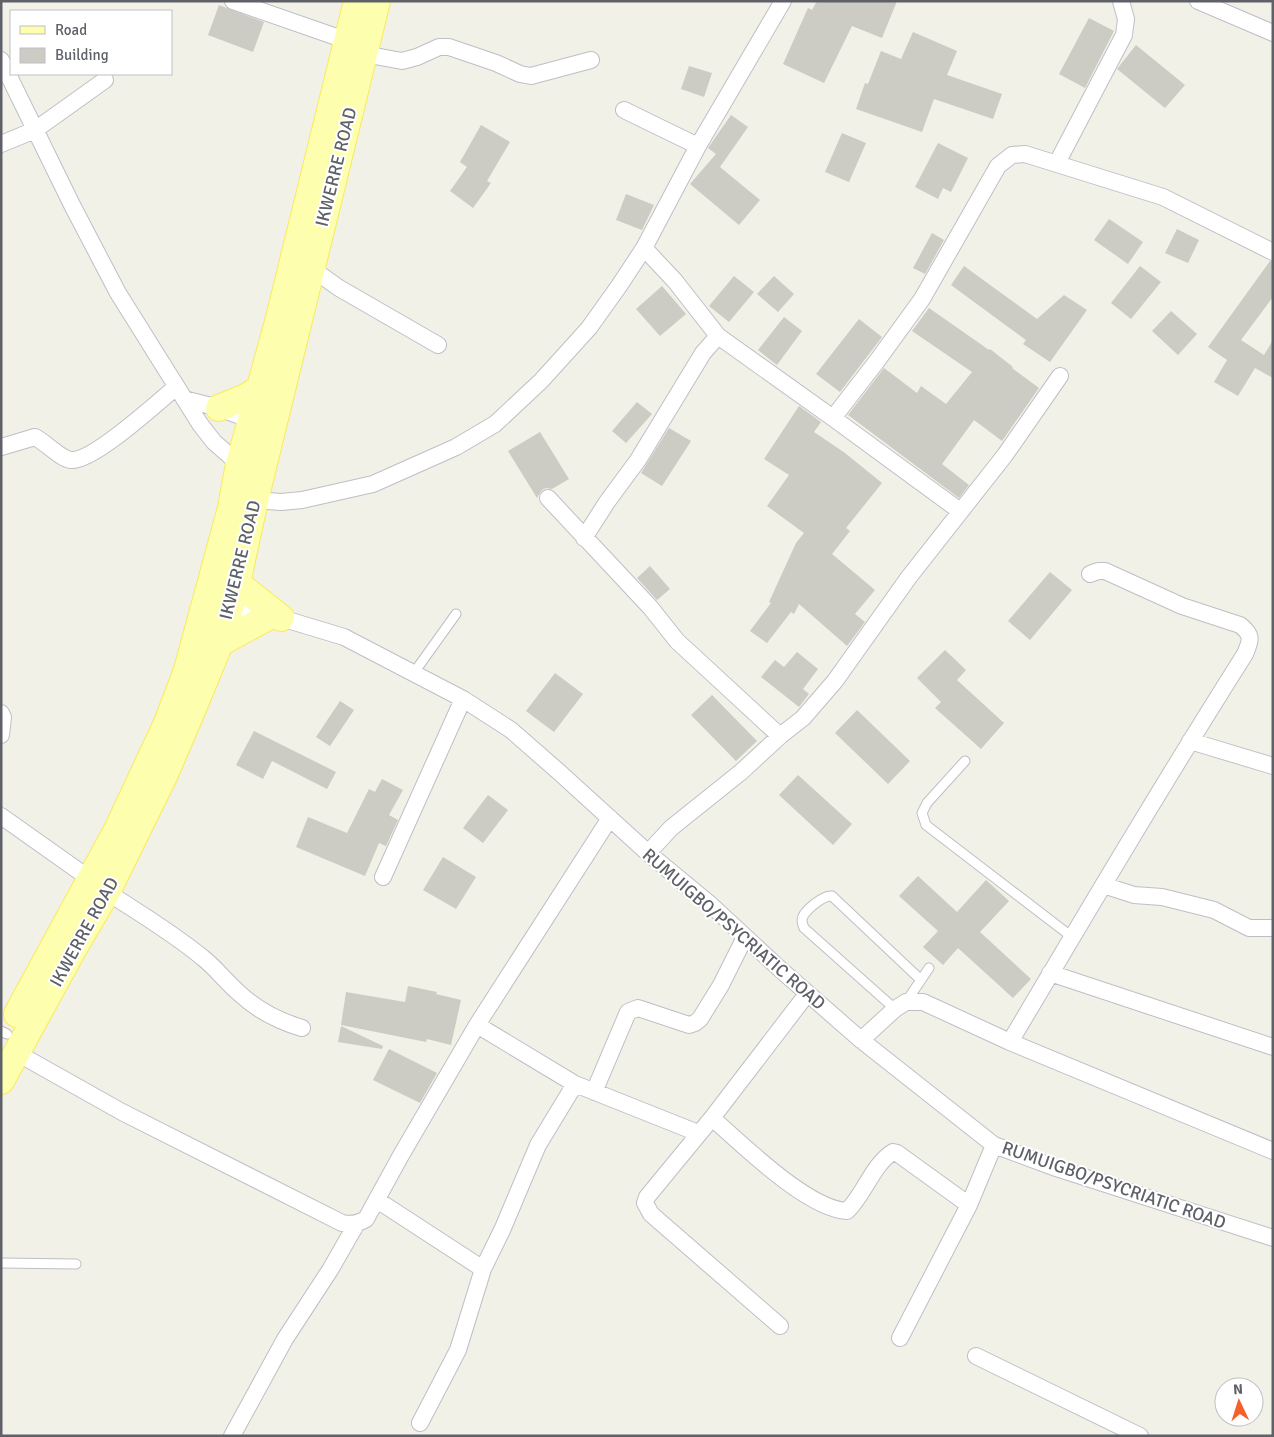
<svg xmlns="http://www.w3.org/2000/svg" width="1274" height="1437" font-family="Signika,sans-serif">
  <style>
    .building { fill: #cccbc4 }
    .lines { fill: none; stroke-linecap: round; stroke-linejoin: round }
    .service-casing { stroke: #bebfc6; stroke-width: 11 }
    .minor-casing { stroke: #bebfc6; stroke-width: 18 }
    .primary-casing { stroke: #faeb57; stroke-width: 28 }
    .service { stroke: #fff; stroke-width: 9 }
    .minor { stroke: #fff; stroke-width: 16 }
    .primary { stroke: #fdffae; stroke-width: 26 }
    .labels { text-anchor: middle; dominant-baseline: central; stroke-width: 4; stroke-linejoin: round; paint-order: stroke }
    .street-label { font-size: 18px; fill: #5e6168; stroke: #fff }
  </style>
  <rect width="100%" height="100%" fill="#f1f1e7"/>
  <!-- building -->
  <path class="building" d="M817 1H897L882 38 852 26 824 83 783 64 808 8 812 10Z
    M219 5 264 22 253 52 208 35Z
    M1089 18 1114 31 1085 88 1059 74Z
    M913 32 957 51 947 75 1002 94 993 119 934 99 922 132 856 109 865 83 868 84 881 51 901 59Z
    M1136 45 1185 85 1165 108 1117 69Z
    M689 66 712 73 704 97 681 89Z
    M731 115 748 127 720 167 760 200 739 225 690 184 716 154 708 148Z
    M481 125 510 142 487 181 491 183 473 208 450 191 467 167 460 162Z
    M842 133 866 143 849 182 825 172Z
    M938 143 968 158 951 192 943 188 938 199 915 187Z
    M626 194 654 205 642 230 616 220Z
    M1109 219 1143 242 1128 264 1094 240Z
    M1177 229 1199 240 1188 263 1165 253Z
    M932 233 944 240 925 274 913 268Z
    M1270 261 1273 262V297L1241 340 1264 355 1273 340V378L1255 368 1238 396 1214 382 1227 360 1208 347Z
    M964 266 1037 319 1064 295 1087 310 1050 362 1023 344 1026 340 951 285Z
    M1140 266 1161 282 1131 319 1111 303Z
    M734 276 754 292 729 322 709 306Z
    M774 276 794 294 778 312 757 294Z
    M662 286 686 314 660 336 636 309Z
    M929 308 989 350 990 349 1013 367 1012 368 1039 388 1002 441 974 420 942 464 969 485 959 498 848 415 884 368 917 393 921 386 946 404 972 372 912 331Z
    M1171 311 1197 334 1178 355 1152 331Z
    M784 317 802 331 777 365 758 350Z
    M859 319 882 337 840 392 816 374Z
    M637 402 652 414 626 443 612 431Z
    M799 406 821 422 814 432 845 453 882 483 846 528 850 531 832 554 875 590 855 614 865 622 847 646 799 604 794 614 791 612 767 643 750 631 771 603 769 602 796 543 804 533 767 506 789 475 764 459Z
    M669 428 691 441 662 486 641 473Z
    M540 432 569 479 552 489 546 488 542 490 537 498 508 451Z
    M650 566 670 589 657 600 637 578Z
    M1050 572 1072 590 1030 640 1008 621Z
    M945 650 966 670 957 680 1004 723 981 749 935 708 941 702 917 678Z
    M797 652 818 669 803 689 809 694 799 707 761 677 775 660 784 667Z
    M555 673 583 694 554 732 526 711Z
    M712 695 757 741 736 761 691 715Z
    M340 701 354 710 330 746 316 737Z
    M857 710 910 761 888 784 835 733Z
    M254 731 336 772 327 789 272 761 263 779 236 765Z
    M798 775 852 824 833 845 779 795Z
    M382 779 403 790 389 815 398 820 386 846 379 843 365 876 296 847 308 817 347 833 369 789 375 792Z
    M488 795 508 810 483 843 463 828Z
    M443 857 476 877 456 909 423 890Z
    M918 876 957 912 986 880 1009 901 980 932 1031 979 1013 998 958 948 943 965 923 947 938 931 899 896Z
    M408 986 437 992 436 994 461 1000 451 1045 427 1039 426 1042 341 1025 346 992 405 1002Z
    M341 1026 383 1046 382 1049 338 1042Z
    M389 1049 437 1073 420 1103 373 1080Z"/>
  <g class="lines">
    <defs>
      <path id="service" d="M413 674 456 614
        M965 761 927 803 922 813 926 825 1072 937
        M906 1002 929 968
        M895 1009 804 928C803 925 802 923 802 920 802 912 823 895 832 896L921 980
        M1 1031 7 1034
        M1 1263 76 1264"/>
      <path id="minor" d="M233 1 348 41
        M1198 1 1273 33
        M364 54 402 61 417 57 439 47H449L496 63 520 74 531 76 591 60
        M1 60 72 205 118 293 200 424 214 442 239 464
        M624 110 698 146
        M1 144 35 130 105 80
        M1057 163 1124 35 1126 19 1121 1
        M644 248 675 281 718 336 833 418 960 511
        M311 268 339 288 438 345
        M184 399 219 408 251 420
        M833 418 877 361 922 299 998 166 1012 155 1025 154 1163 197 1273 252
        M1 447 35 437C45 442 61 459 71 460 93 462 158 402 176 387
        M548 498 650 607 677 641 780 736
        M255 500 281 502 302 500 373 484 456 447 495 424 541 381 589 328 619 286 644 248 698 146 783 1
        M584 538 607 502 638 460 703 353 718 336
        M1090 574 1098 571H1105L1182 606 1240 625C1253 635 1251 640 1245 654 1164 782 1087 912 1010 1042L1273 1151
        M223 607 266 618H281L344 637 463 699 511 730 559 772 648 853 712 906 781 970 861 1040 994 1145 1056 1168 1273 1238
        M1 713 3 717 1 735
        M1190 741 1273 766
        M1 816 90 879
        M648 853 671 828 741 772 780 736 803 718 835 681 909 577 1005 455 1060 376
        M383 877 463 699
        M1103 885 1134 895 1162 897 1214 910 1249 928H1270
        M107 892C139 913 173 933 203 958 216 968 226 982 239 993 257 1010 278 1021 302 1028
        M1050 973 1273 1047
        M477 1025 575 1084 698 1133
        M861 1040 895 1009 906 1002H923L1010 1042
        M17 1053 122 1112 342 1223C351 1225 358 1224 366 1219L400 1157 477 1025 610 818
        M594 1092 628 1012 638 1008 689 1025 695 1023 700 1019 721 985 745 937
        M712 1118C742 1144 807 1209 847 1211 864 1195 873 1164 893 1152L897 1153 969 1205
        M377 1200 483 1269
        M780 1326 651 1214 645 1203 647 1197 712 1118 807 994
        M900 1338 969 1205 994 1145
        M976 1356 1140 1436
        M420 1423 458 1350 483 1269 503 1228 538 1145 575 1084
        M232 1436 285 1339 330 1270 357 1223"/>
      <path id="primary" d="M219 408 246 397 259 389
        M237 583 281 618
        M220 643 266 618
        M17 1014 117 830 167 723 187 670 231 508 239 464 278 322 357 1
        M1 1081 74 948 107 892 165 774 192 711 220 643 237 583 255 500 377 1"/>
    </defs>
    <!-- service casing -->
    <use href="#service" class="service-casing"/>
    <!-- minor casing -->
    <use href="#minor" class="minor-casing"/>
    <!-- primary casing -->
    <use href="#primary" class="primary-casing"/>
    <!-- service -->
    <use href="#service" class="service"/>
    <!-- minor -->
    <use href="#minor" class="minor"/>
    <!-- primary -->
    <use href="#primary" class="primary"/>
  </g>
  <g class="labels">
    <!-- street labels -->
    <g class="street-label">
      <text transform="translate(336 167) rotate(-76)">IKWERRE ROAD</text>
      <text transform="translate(240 560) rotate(-76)">IKWERRE ROAD</text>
      <text transform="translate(734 929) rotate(41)">RUMUIGBO/PSYCRIATIC ROAD</text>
      <text transform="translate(84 932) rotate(-61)">IKWERRE ROAD</text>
      <text transform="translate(1114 1185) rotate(19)">RUMUIGBO/PSYCRIATIC ROAD</text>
    </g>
  </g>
  <!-- border -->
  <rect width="1274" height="1437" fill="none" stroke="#5e6168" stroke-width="5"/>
  <!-- legend -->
  <rect x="10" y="10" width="162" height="65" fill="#ffffff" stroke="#bfc0c3"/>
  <rect x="20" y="26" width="25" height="8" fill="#fdffae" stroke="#bfc0c3"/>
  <text x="55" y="35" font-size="15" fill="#5e6168">Road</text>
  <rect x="20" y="48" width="25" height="15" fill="#cccbc4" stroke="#bfc0c3"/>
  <text x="55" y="60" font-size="15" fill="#5e6168">Building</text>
  <!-- north arrow -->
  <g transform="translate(1239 1402) rotate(356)"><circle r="24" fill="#ffffff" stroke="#bfc0c3"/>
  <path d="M0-4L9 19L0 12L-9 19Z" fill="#f4602a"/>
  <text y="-8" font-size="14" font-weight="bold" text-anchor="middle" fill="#5e6168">N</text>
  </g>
</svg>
